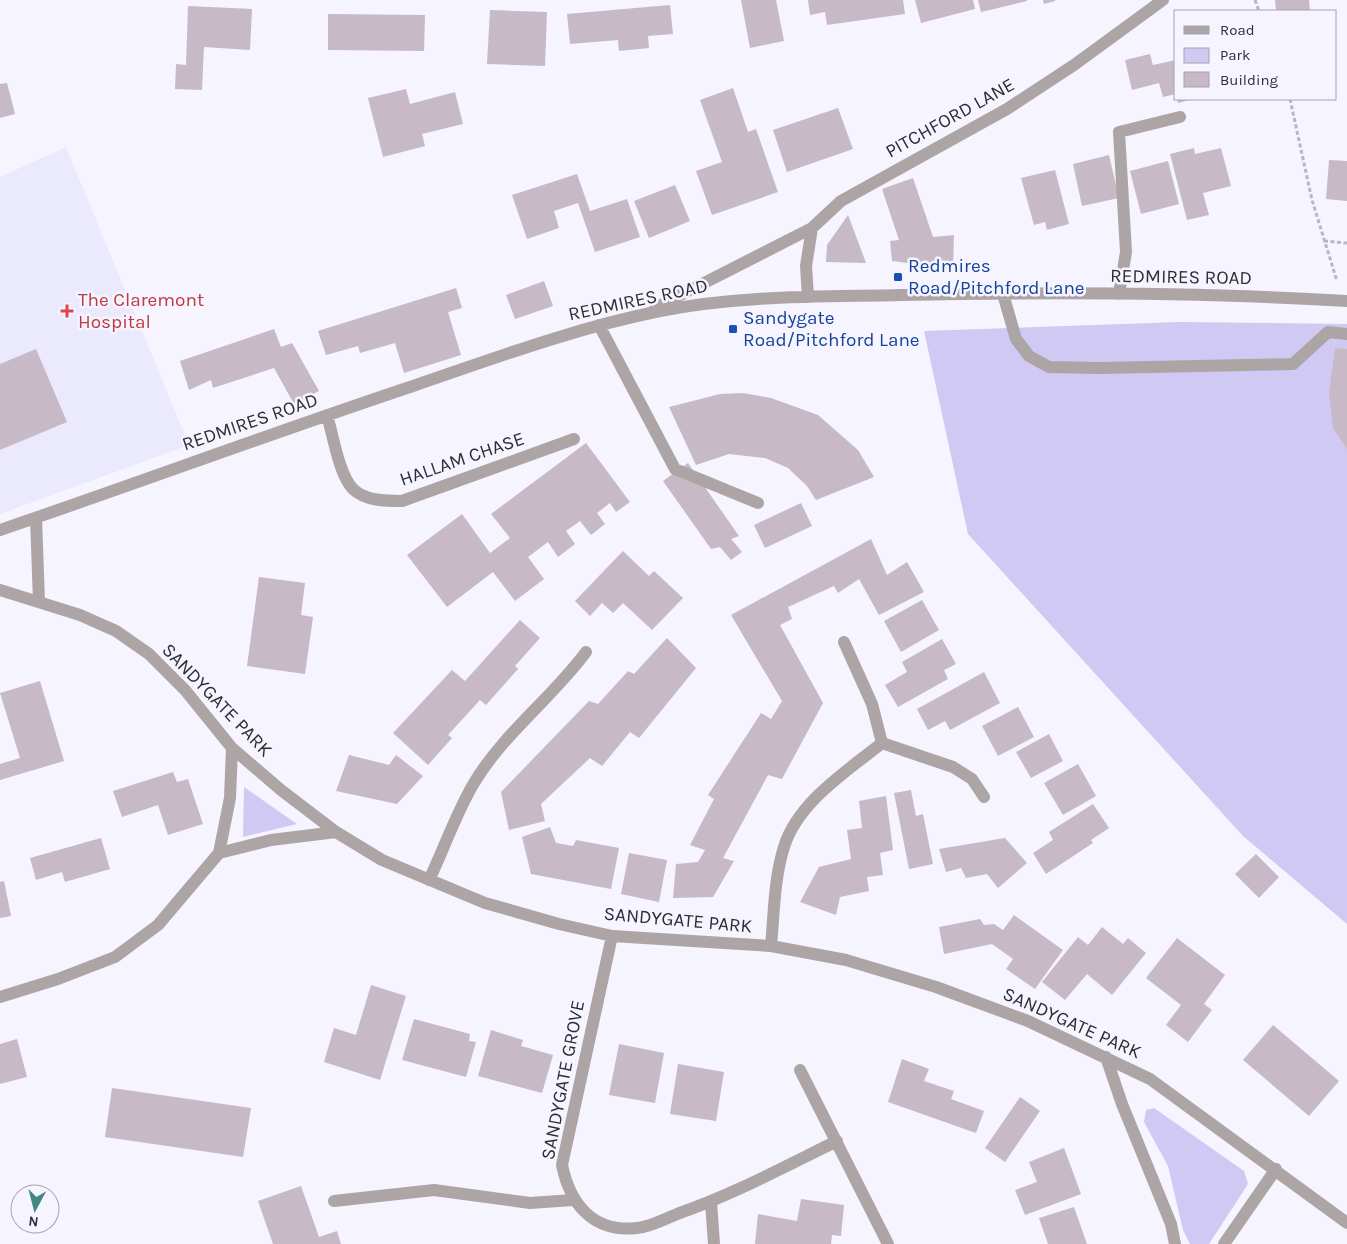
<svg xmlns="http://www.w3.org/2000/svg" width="1347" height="1244" font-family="Karla,sans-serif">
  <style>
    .built { fill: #ebe9fd }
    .green { fill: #cfc9f4 }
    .building { fill: #c8b9c6 }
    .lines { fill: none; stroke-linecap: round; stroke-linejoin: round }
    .path { stroke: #b8b7c1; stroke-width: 3; stroke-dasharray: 4 2.5; stroke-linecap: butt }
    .minor { stroke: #ada4a5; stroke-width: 12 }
    .transit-dot { fill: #1a4fb4; stroke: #f5f4ff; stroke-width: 2 }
    .health-dot { fill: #e0444e; stroke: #f5f4ff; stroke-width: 2 }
    .labels { text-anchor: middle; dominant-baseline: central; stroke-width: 5; stroke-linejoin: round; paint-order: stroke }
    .street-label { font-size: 19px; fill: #2e2d34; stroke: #f5f4ff }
    .transit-label { font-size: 19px; fill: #164399; stroke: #f5f4ff; text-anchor: start }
    .health-label { font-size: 19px; fill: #be3a42; stroke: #f5f4ff; text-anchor: start }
  </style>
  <rect width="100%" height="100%" fill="#f5f4ff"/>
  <!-- built -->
  <path class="built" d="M66 147 189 445 0 514V177Z"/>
  <!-- green -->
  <path class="green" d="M1179 322 1347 324V924L1243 836 968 534 924 331Z
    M244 787 297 824 243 837Z
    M1154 1108 1244 1171 1248 1184 1209 1244H1190L1183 1230 1168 1166 1144 1122 1146 1110Z"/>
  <!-- building -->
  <path class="building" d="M741 0H776L784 41 750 48Z
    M808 0H903L905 14 827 25 825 12 810 15Z
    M915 0H973L975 9 921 23Z
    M978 0H1027V1L981 12Z
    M1043 0H1055V1L1044 4Z
    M1275 0H1309L1310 11H1276Z
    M670 5 673 34 648 36 649 48 619 51 618 40 570 44 567 14Z
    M188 6 252 9 250 50 204 47 202 90 175 89 176 64 186 65Z
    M490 10 547 12 545 66 487 64Z
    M328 14 425 15 424 51 328 50Z
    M1150 54 1153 65 1176 60V94L1163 97 1159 83 1132 90 1125 60Z
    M7 83 15 114 0 118V84Z
    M733 88 748 132 756 129 778 192 712 215 696 171 722 162 700 100Z
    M406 89 410 104 455 92 463 124 422 134 425 146 383 157 368 98Z
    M1177 99H1193L1178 103Z
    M838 108 853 149 787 172 773 130Z
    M1194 148 1195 154 1221 148 1231 186 1203 193 1209 215 1187 220 1170 154Z
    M1109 155 1119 198 1082 206 1073 164Z
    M1329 160 1347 161V201L1326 199Z
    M1168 161 1179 204 1141 214 1130 171Z
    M1055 170 1069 224 1047 230 1045 222 1034 225 1021 178Z
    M577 174 590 211 627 199 640 237 595 252 578 203 554 211 559 228 527 239 512 195Z
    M913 178 933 237 954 235 953 269 892 261 890 241 899 240 882 189Z
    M675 185 690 221 649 238 634 201Z
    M848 215 866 263 826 262 827 245Z
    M544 281 553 306 515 319 506 295Z
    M456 288 462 308 448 312 461 355 404 373 395 343 360 353 358 346 326 355 318 331Z
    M274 329 281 347 292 343 319 391 294 404 274 368 213 388 211 380 189 390 180 361Z
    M1335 348 1347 349V449L1333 428 1329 393Z
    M36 349 67 422 0 450V364Z
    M743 393 771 398 818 415 858 450 874 477 816 500 807 486 788 468 765 458 729 454 696 465 669 407 720 394Z
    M586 443 630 502 616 512 610 503 597 513 605 524 591 535 580 521 566 531 575 544 558 557 548 542 528 557 544 579 515 601 493 572 447 607 407 555 462 514 490 553 510 538 491 514Z
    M688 463 739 536 731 539 742 552 731 560 720 547 711 549 663 481Z
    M801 503 812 526 765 548 754 525Z
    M871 539 887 575 907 562 924 592 879 615 859 579 838 593 834 586 788 607 792 619 780 625 823 703 782 779 768 775 723 858 734 861 713 897 673 898 676 864 698 862 705 850 690 845 714 799 708 795 761 713 771 719 782 701 731 615Z
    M623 551 649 576 654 571 683 598 652 630 623 603 613 613 602 603 590 616 575 601Z
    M259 577 305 583 301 615 313 617 305 674 247 666Z
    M922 600 939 630 901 652 884 621Z
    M520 620 540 638 515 666 518 669 486 705 480 700 448 735 452 738 428 765 393 733 452 670 465 681Z
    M667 638 696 668 639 738 630 732 602 766 590 758 541 804 545 821 509 830 501 792 589 701 598 704 628 671 634 674Z
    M942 639 956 664 944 670 948 679 898 707 885 685 907 672 902 662Z
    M984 672 1000 703 950 730 945 721 928 730 917 709Z
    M40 681 64 761 0 780V764L20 758 0 693Z
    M1018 707 1034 737 998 756 982 726Z
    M1049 734 1063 761 1031 778 1016 752Z
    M349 755 389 765 396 755 423 776 397 804 336 791Z
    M1078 764 1096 796 1063 815 1044 783Z
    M173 772 177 782 188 779 203 824 168 835 158 805 122 817 113 791Z
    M911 790 916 816 923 814 933 864 909 869 894 793Z
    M886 796 893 850 880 853 883 875 867 877 869 891 840 897 836 915 800 902 819 867 851 859 847 830 862 828 859 801Z
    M1093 804 1109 828 1091 840 1093 843 1046 874 1033 853 1053 840 1049 832Z
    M550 827 556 843 573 846 576 840 619 848 611 889 531 874 522 837Z
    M101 838 110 869 65 882 62 872 36 880 30 858Z
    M1005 838 1027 863 998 888 987 874 966 878 961 868 946 872 939 849Z
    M629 853 667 860 659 902 621 894Z
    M1256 854 1279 877 1259 898 1235 874Z
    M4 881 11 916 0 918V882Z
    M1014 915 1063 950 1035 989 1006 969 1013 959 992 944 944 954 939 927 980 919 984 925 994 924 1003 930Z
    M1102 927 1123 944 1128 938 1146 953 1112 995 1087 974 1065 1000 1042 982 1078 937 1088 945Z
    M1177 938 1225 975 1204 1004 1212 1010 1188 1042 1166 1025 1181 1005 1146 978Z
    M371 985 406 996 380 1080 324 1062 334 1028 356 1035Z
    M414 1019 470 1034 469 1041 476 1042 466 1077 402 1060Z
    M1273 1025 1339 1081 1309 1116 1243 1060Z
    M491 1030 523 1040 521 1046 553 1055 542 1093 478 1076Z
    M17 1039 27 1077 0 1084V1044Z
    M619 1044 664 1053 655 1103 609 1095Z
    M902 1059 929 1069 924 1081 954 1091 951 1099 984 1111 976 1133 888 1102Z
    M678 1064 724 1072 716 1121 670 1114Z
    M112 1088 251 1108 243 1157 105 1137Z
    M1020 1097 1040 1111 1005 1162 985 1148Z
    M1064 1148 1081 1194 1025 1215 1015 1190 1037 1182 1029 1162Z
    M301 1186 319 1237 337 1231 341 1244H273L258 1201Z
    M801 1199 844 1205 841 1236 832 1235 831 1244H755L758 1214 797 1221Z
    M1074 1207 1087 1244H1048L1039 1218Z"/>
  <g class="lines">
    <!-- path -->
    <path class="path" d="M1255 0 1259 11
      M1290 99 1312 200 1337 281
      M1324 241 1347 243"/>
    <!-- minor -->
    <path class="minor" d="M1003 294 1016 339 1029 356 1049 367 1100 368 1293 364 1328 332 1347 334
      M1119 294 1126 252 1119 132 1180 117
      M808 297 806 266 812 228 841 201 1007 109 1074 65 1163 0
      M655 308 812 228
      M599 325 675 469 758 503
      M327 415C333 435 339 475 353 489 365 501 387 501 402 501L574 439
      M36 518 39 602
      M0 530C138 483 275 432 413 386 495 358 575 328 660 311 739 295 821 297 902 295 1050 292 1199 292 1347 301
      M0 590 80 615 116 631 149 654 185 690 232 748 281 790 336 832 382 860 485 903 559 924 612 936 771 946 846 960 936 987 1028 1021 1150 1079 1347 1223
      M882 743 953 767 972 779 984 797
      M219 853 271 840 336 832
      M429 880C444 849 456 813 474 783 503 734 552 698 586 652
      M612 936 562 1165C570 1204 593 1233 637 1228 650 1227 665 1219 677 1214 732 1195 784 1167 837 1141
      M771 946C774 914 774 879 784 847 798 802 847 771 882 743L872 704 844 642
      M0 997 58 979 115 957 158 925 219 853 230 798 232 748
      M1106 1057 1122 1104 1171 1224 1175 1244
      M800 1070 888 1244
      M334 1201 434 1190 530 1203 573 1200
      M711 1202 714 1244
      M1224 1244 1276 1169"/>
  </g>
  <!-- markers -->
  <g class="transit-dot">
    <rect x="893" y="272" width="10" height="10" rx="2.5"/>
    <rect x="728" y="324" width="10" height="10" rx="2.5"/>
  </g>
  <path class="health-dot" d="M64.5 303.5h5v5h5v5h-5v5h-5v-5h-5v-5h5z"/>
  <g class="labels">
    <!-- street labels -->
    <g class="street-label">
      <text transform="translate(950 118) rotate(-29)">PITCHFORD LANE</text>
      <text transform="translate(1181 277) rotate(1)">REDMIRES ROAD</text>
      <text transform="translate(638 300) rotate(-12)">REDMIRES ROAD</text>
      <text transform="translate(250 422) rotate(-19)">REDMIRES ROAD</text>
      <text transform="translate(462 459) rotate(-19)">HALLAM CHASE</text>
      <text transform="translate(217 700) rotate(46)">SANDYGATE PARK</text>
      <text transform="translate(678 920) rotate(5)">SANDYGATE PARK</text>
      <text transform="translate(1072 1023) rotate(24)">SANDYGATE PARK</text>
      <text transform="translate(563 1080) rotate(-79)">SANDYGATE GROVE</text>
    </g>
    <!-- transit labels -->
    <g class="transit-label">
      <text x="908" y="266">Redmires<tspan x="908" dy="22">Road/Pitchford Lane</tspan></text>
      <text x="743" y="318">Sandygate<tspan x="743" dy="22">Road/Pitchford Lane</tspan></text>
    </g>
    <!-- health labels -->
    <g class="health-label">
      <text x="78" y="300">The Claremont<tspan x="78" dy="22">Hospital</tspan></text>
    </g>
  </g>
  <!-- legend -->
  <rect x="1174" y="10" width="162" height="90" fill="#f5f4ff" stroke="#a5a4ae"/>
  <rect x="1184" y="26" width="25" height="8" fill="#ada4a5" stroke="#a5a4ae"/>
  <text x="1220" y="35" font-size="15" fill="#2e2d34">Road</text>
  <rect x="1184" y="48" width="25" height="15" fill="#cfc9f4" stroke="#a5a4ae"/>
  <text x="1220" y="60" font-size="15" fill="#2e2d34">Park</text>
  <rect x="1184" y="72" width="25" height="15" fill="#c8b9c6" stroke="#a5a4ae"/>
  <text x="1220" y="85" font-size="15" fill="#2e2d34">Building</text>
  <!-- north arrow -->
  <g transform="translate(35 1209) rotate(187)"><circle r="24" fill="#f5f4ff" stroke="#a5a4ae"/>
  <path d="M0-4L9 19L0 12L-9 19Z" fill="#418883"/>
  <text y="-8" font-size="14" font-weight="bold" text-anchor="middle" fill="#2e2d34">N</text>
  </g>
</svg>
